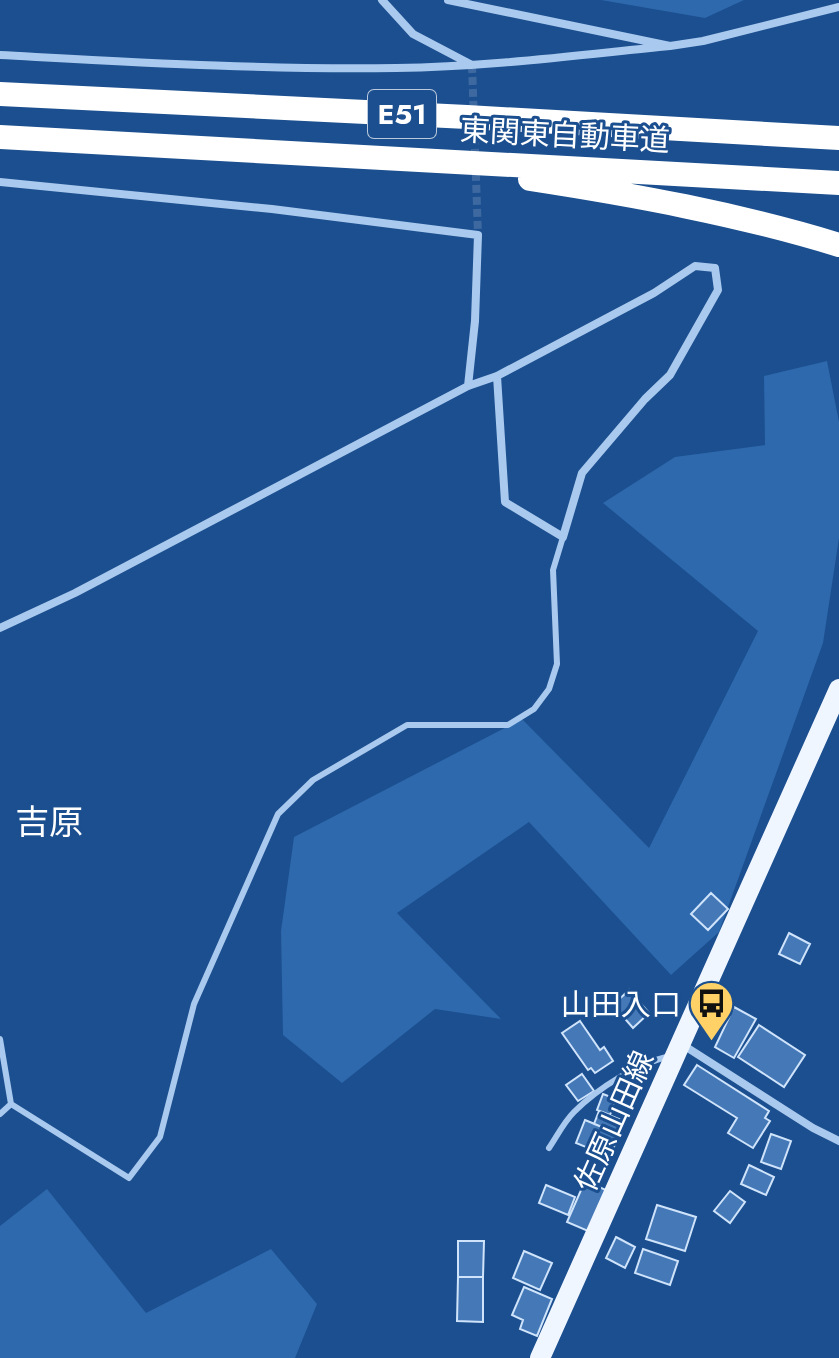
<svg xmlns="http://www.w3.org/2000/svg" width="839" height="1358" font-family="Jost,'Noto Sans JP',sans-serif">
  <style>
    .green { fill: #2e69ad }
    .building { fill: #4478b7; stroke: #cfe3fa; stroke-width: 2 }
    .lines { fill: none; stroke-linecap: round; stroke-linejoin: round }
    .street-tunnel { stroke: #3d69a0; stroke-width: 8; stroke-dasharray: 8 4; stroke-linecap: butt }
    .lane { stroke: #a9c9ee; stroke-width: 6 }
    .street { stroke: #a9c9ee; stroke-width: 8 }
    .primary { stroke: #f0f6ff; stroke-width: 20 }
    .highway { stroke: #fff; stroke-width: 24 }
    .labels { text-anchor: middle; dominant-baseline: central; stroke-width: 6; stroke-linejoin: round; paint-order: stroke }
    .shield { fill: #1b4f8f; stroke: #bbcadd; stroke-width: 2 }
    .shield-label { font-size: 28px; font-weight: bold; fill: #fff }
    .street-label { font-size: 30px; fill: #fff; stroke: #1b4f8f }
    .poi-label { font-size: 30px; fill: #fff; stroke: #1b4f8f; text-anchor: end }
    .quarter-label { font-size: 34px; fill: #fff; stroke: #1b4f8f }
  </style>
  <rect width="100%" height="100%" fill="#1b4f8f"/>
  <!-- green -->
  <path class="green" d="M601 0H744L705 18Z
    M827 361 839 422V538L823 643 719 932 671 975 529 822 397 913 501 1019 435 1009 342 1083 283 1035 281 931 294 837 522 719 649 848 758 631 603 503 675 457 765 445 764 376Z
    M47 1189 146 1313 271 1249 317 1304 295 1358H0V1226Z"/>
  <!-- building -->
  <path class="building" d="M711 893 728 909 708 930 691 914Z
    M789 933 810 944 800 964 779 954Z
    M629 990 649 1013 633 1028 613 1005Z
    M734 1007 756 1019 734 1058 715 1047Z
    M580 1021 600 1050 604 1047 613 1061 595 1073 591 1068 588 1070 562 1033Z
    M759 1025 805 1055 784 1087 738 1057Z
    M697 1065 769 1111 765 1118 770 1121 753 1148 728 1133 737 1118 684 1085Z
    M582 1074 594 1091 578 1101 566 1085Z
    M603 1094 616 1099 610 1115 597 1110Z
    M599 1111 624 1121 619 1134 594 1124Z
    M585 1120 619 1134 610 1157 576 1143Z
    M771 1134 791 1141 781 1169 761 1162Z
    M749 1165 774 1177 766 1195 741 1184Z
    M585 1181 606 1190 588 1231 567 1222Z
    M546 1185 575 1197 568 1215 539 1203Z
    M730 1191 745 1202 730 1223 714 1211Z
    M657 1205 696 1217 685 1251 646 1239Z
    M616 1237 635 1247 625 1268 606 1258Z
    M458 1241H484L483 1277H458Z
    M643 1249 678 1261 670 1285 635 1273Z
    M524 1251 552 1263 540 1290 513 1278Z
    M458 1277H483V1322L457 1321Z
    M524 1287 552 1299 537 1336 520 1329 523 1320 512 1315Z"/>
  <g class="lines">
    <!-- street-tunnel -->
    <path class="street-tunnel" d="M472 65 478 235"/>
    <!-- lane -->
    <path class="lane" d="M0 1039 11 1104
      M0 1114 11 1104 129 1178 160 1137 194 1004 278 814 313 780 407 725H508L534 709 549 689 557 664 553 570 563 537
      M549 1148C557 1136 564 1122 574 1112 598 1088 636 1064 670 1056"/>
    <!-- street -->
    <path class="street" d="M382 0 413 34 472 65
      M448 0 670 46 703 41 839 7
      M0 55C132 62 264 70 396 68 488 67 579 55 670 46
      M0 182 272 209 478 235 475 321 468 386
      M0 628 75 593 468 386 497 376 654 293 695 266 715 268 718 290 670 375 645 399 582 473 563 537 505 502 497 376
      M683 1045 813 1128 839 1141"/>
    <!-- primary -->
    <path class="primary" d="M540 1358 839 689"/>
    <!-- highway -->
    <path class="highway" d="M0 94 467 117 839 138
      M0 137 839 183
      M530 179C634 195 738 214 839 245"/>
  </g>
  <!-- icons -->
  <defs>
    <symbol id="bus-pin" viewBox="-11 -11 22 30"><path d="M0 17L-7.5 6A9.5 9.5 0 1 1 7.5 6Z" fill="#ffd166" stroke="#1b4f8f"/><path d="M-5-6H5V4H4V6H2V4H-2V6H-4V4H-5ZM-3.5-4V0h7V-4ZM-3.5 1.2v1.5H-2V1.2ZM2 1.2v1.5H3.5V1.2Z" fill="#111"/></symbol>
  </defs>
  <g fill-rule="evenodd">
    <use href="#bus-pin" x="686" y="978" width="51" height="69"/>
  </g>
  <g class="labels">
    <!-- shield labels -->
    <rect class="shield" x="368" y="90" width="68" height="48" rx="6"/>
    <g class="shield-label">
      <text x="402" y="114">E51</text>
    </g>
    <!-- street labels -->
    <g class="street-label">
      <text transform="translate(565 135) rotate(3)">東関東自動車道</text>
      <text transform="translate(614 1121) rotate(-66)">佐原山田線</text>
    </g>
    <!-- poi labels -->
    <g class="poi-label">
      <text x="681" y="1004">山田入口</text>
    </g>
    <!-- quarter labels -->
    <g class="quarter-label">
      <text x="49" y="822">吉原</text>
    </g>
  </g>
</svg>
